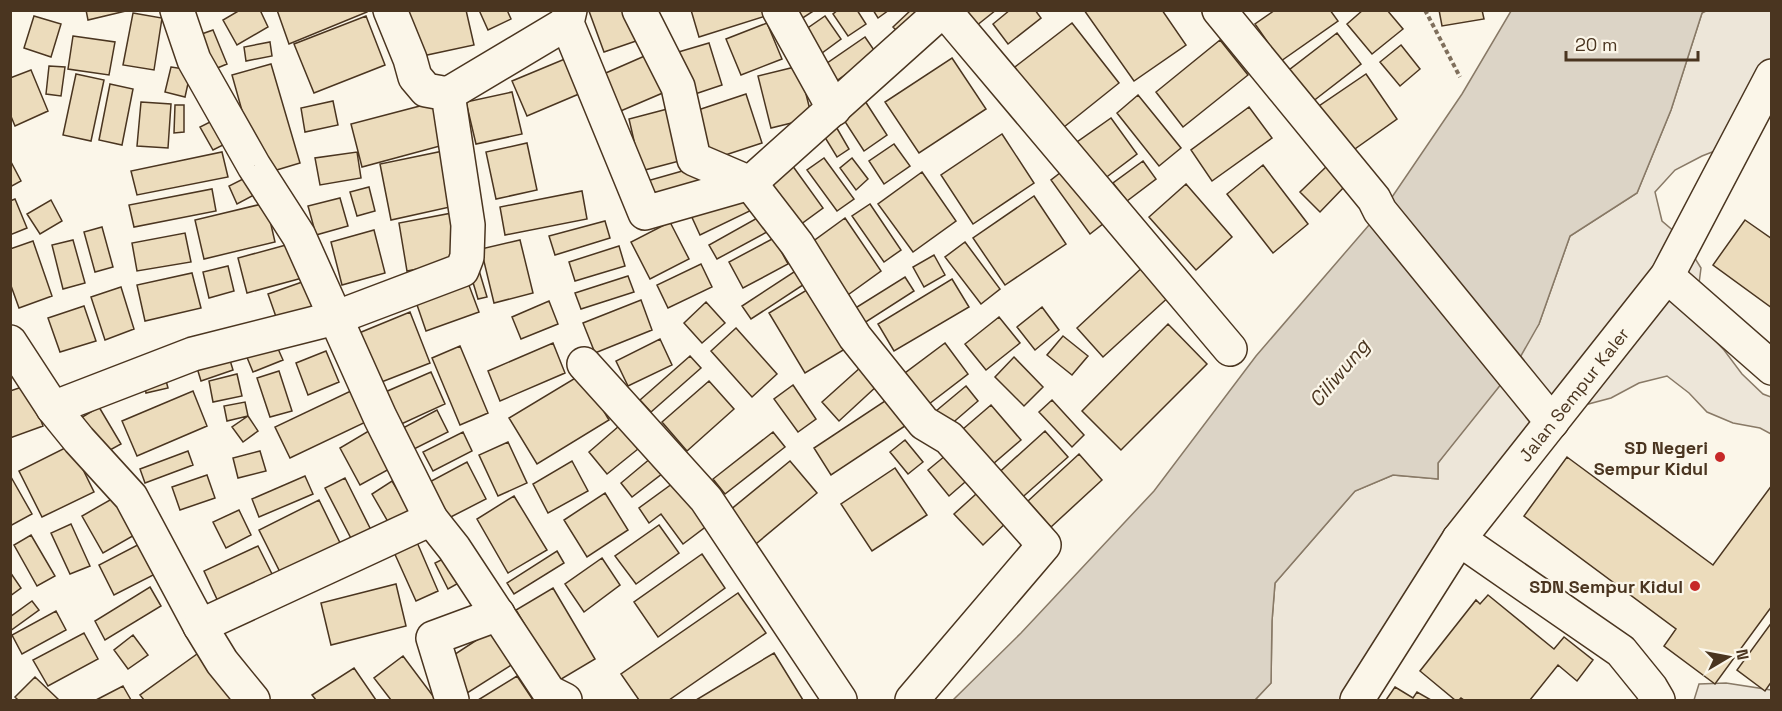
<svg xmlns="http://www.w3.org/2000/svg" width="1782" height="711" font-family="'Space Grotesk',sans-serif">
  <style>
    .green { fill: #ede6d9; stroke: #887966; stroke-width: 1.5 }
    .water { fill: #dcd4c6; stroke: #887966; stroke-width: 1.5 }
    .building { fill: #ecdcbc; stroke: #4a3520; stroke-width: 1.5 }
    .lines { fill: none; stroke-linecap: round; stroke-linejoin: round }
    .street-casing { stroke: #4a3520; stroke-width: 36 }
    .path { stroke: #7f6f5c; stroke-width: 4; stroke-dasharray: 4.5 3; stroke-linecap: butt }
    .street { stroke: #fbf6e9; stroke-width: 33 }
    .poi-dot { fill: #c62828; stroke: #fbf6e9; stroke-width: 2 }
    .labels { text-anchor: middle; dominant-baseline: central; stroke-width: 4.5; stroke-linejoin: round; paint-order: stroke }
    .street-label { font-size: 18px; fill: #4a3520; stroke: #fbf6e9 }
    .poi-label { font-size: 18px; font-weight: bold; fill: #4a3520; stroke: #fbf6e9; text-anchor: end }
    .water-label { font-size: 20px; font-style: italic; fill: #4a3520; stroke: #fbf6e9 }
  </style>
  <rect width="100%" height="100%" fill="#fbf6e9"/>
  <!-- green -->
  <path class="green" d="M1706 10 1771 11V113L1756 135 1702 156 1675 170 1655 192 1662 221 1683 239 1701 268 1697 299 1703 328 1724 350 1742 374 1763 394 1771 397V434L1760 428 1733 423 1707 412 1689 393 1667 376 1639 383 1611 398 1581 406 1355 700H1255L1271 683 1272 621 1275 583 1355 491 1393 475 1438 479V463L1539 324 1570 236 1637 193 1671 110 1702 13Z
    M1726 683 1771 690V700H1694L1699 684Z"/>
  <!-- water -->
  <path class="water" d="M1511 11H1706L1702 13 1671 110 1637 193 1570 236 1539 324 1514 368 1438 463V479L1393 475 1355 491 1275 583 1272 621 1271 683 1255 700H953L1021 633 1154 491 1256 356 1388 203 1462 94Z"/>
  <!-- building -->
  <path class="building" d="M86 10H130L88 20Z
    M240 10H260L268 27 237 45 223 20Z
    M277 10H367V12L289 44Z
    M403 10H466L474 45 413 58Z
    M479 10H507L511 19 488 30Z
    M591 10H628L639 40 604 52 589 11Z
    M691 10H767L769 15 699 37Z
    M788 10H815L795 23Z
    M838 10H857L866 24 848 36 833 14Z
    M873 10H889L878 18Z
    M911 10H914L920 18 901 35 893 27Z
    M964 10H996L976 26Z
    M1010 10H1035L1041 18 1008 44 993 24Z
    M1084 10H1162L1186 45 1134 81Z
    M1275 10H1330L1338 21 1281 61 1255 24Z
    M1363 10H1387L1403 29 1372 54 1347 24Z
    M1439 10H1482L1484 19 1442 26Z
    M133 13 162 18 154 70 123 65Z
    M34 16 61 24 51 57 24 48Z
    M366 16 385 65 314 93 294 44Z
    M825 16 841 39 818 56 802 32Z
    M767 23 782 59 741 75 726 39Z
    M1072 23 1119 83 1059 131 1011 70Z
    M213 30 227 64 210 71 196 36Z
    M1337 33 1361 64 1312 102 1289 70Z
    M73 36 115 42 109 75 68 69Z
    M865 37 876 53 832 84 820 68Z
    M1220 40 1248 75 1183 127 1156 92Z
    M270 42 272 56 246 61 244 47Z
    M709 43 722 85 689 96 675 53Z
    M1401 45 1420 69 1400 86 1380 62Z
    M656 51 672 89 616 113 599 76Z
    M572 56 586 91 527 116 512 81Z
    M952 58 986 109 919 153 885 102Z
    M271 64 300 163 260 175 232 75Z
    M49 66 65 67 61 96 46 94Z
    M799 66 812 118 771 128 758 76Z
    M171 67 191 70 185 97 165 92Z
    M31 70 48 111 15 126 10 114V78Z
    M76 74 104 80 91 141 63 135Z
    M1366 74 1397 119 1352 151 1319 106Z
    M110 84 133 89 122 145 99 140Z
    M512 92 522 134 476 144 466 102Z
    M746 94 762 143 710 160 695 111Z
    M1138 95 1181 148 1159 166 1117 113Z
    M333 101 338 125 305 132 301 108Z
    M439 101 451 143 362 167 351 124Z
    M865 101 887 135 864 151 842 117Z
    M141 102 171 104 168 148 137 146Z
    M175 105H184V132L174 133Z
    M675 107 687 159 641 171 629 119Z
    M1249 107 1272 138 1212 181 1191 150Z
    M831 118 849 149 837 157 818 126Z
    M1111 118 1137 154 1104 179 1077 142Z
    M212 121 225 144 213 150 200 127Z
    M1002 134 1034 183 973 224 941 175Z
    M527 143 537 190 496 199 486 152Z
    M894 144 910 166 884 184 869 161Z
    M448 150 459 205 391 220 380 164Z
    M222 152 228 177 137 195 131 171Z
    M357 152 361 178 320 185 315 158Z
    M824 158 854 199 837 211 807 170Z
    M852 158 868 179 856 190 840 168Z
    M10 160 21 181 10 187Z
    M1143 161 1156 179 1127 201 1113 183Z
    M792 165 823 208 793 230 763 187Z
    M1263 165 1308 224 1273 253 1227 194Z
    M700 166 706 191 653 205 647 181Z
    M1327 166 1346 185 1320 212 1300 192Z
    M1065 169 1104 223 1090 234 1051 180Z
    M922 172 956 221 913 252 878 204Z
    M245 178 254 195 237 204 229 186Z
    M1186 184 1232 237 1196 270 1149 217Z
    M369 187 375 211 357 216 350 192Z
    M747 187 756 208 700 235 690 213Z
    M212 189 216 211 134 227 129 205Z
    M582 191 587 219 505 235 500 207Z
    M1034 196 1066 244 1005 285 973 238Z
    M340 198 348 226 316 235 308 206Z
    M15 199 27 228 10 235V201Z
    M51 200 62 221 40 234 27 214Z
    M266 203 275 242 204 259 195 220Z
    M870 204 901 250 884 262 852 216Z
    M452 213 460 261 407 271 399 223Z
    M759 217 767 232 717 259 709 245Z
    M845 218 881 271 845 297 808 245Z
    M1745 220 1772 239V308L1713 265Z
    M605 221 610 238 555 255 549 236Z
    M670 222 689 259 650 279 631 242Z
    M102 227 113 267 95 272 84 232Z
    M374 230 385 273 342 285 331 242Z
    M185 233 191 262 137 271 132 243Z
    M774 238 788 264 743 288 729 262Z
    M73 240 85 283 63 289 52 245Z
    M520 240 533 293 494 303 481 249Z
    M33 241 52 296 19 308 10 283V249Z
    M297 242 306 277 247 293 238 258Z
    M965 242 1000 289 981 304 945 257Z
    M619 246 625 266 575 281 569 262Z
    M934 255 945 275 924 287 913 267Z
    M701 264 712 287 668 308 657 285Z
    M1146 264 1172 294 1103 357 1077 328Z
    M228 266 234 291 209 298 203 272Z
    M478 267 487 297 478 299 469 269Z
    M800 268 809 281 751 319 742 306Z
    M192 273 201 308 145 321 137 285Z
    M628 276 634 292 581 309 575 293Z
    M905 277 914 291 858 327 849 312Z
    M952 279 969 307 894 351 878 324Z
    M467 280 479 312 426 331 415 299Z
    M305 281 318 318 281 331 268 294Z
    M121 287 134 329 105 340 91 297Z
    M810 288 845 349 805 373 769 313Z
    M641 300 652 330 595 353 583 323Z
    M549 301 558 324 521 339 512 317Z
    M706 302 725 323 702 343 684 323Z
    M84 306 96 341 60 352 48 318Z
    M1042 307 1059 330 1035 350 1017 327Z
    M410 312 430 363 379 383 359 333Z
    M999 317 1020 343 986 370 965 344Z
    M1168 324 1207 364 1121 450 1082 411Z
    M736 328 777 374 752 397 711 351Z
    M1063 336 1088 356 1072 375 1047 355Z
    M660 339 672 365 628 386 616 361Z
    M275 342 283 360 253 372 246 355Z
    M553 343 565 373 500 401 488 371Z
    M945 343 968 374 929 404 905 373Z
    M460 346 488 413 460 425 432 358Z
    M226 347 233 370 201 381 194 358Z
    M326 351 339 382 308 395 296 363Z
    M690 356 701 368 651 412 640 400Z
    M1014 357 1043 387 1024 406 995 377Z
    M861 367 878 385 839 421 822 402Z
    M279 371 292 411 270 417 257 378Z
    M431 372 445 404 397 426 383 393Z
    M237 374 242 396 213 402 209 381Z
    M582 374 609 420 537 464 509 418Z
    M165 377 168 388 146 393 144 381Z
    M709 381 734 409 687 451 662 422Z
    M28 385 43 426 10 438V391Z
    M793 385 816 419 798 432 774 399Z
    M966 386 978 401 949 426 936 411Z
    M355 389 370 420 290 458 275 427Z
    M193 391 207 426 137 456 122 421Z
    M894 395 911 422 831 475 814 448Z
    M1052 400 1084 435 1072 447 1039 412Z
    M245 402 248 416 227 421 224 406Z
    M991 405 1021 440 986 470 956 435Z
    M99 407 121 444 101 455 79 419Z
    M437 410 448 432 412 450 401 429Z
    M248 416 258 431 243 442 232 427Z
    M619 426 638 449 607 474 589 452Z
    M372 429 393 467 360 485 340 448Z
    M1045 431 1068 457 1017 502 994 477Z
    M463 432 472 451 433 471 423 452Z
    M773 432 785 447 725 494 713 479Z
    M905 440 923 462 908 474 890 452Z
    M508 442 527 483 498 496 479 455Z
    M71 445 94 492 42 517 19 471Z
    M188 451 193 465 145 483 140 469Z
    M260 451 266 471 238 478 233 458Z
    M951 451 972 476 949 496 928 470Z
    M1079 454 1102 480 1051 527 1028 501Z
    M1567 457 1713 565 1772 485V606L1715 684 1664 646 1676 629 1524 516Z
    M651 458 663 473 632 497 621 483Z
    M572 461 588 491 548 513 533 484Z
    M790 461 817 493 751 548 724 515Z
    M467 462 486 499 441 522 422 486Z
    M895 468 927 515 872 551 841 504Z
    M207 475 215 498 180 510 172 487Z
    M305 476 313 494 259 517 252 499Z
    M11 477 32 514 10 526V477Z
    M345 478 375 538 356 548 325 488Z
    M392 481 412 514 391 527 372 494Z
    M676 481 708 525 683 544 661 514 649 523 639 508Z
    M986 485 1014 515 983 545 954 514Z
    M124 492 145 529 103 553 82 516Z
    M605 493 628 530 587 557 564 520Z
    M514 496 547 550 508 573 477 519Z
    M319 500 345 553 285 582 259 530Z
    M239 510 251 535 226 548 213 522Z
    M71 524 90 566 70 574 51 533Z
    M659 525 679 553 636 584 615 556Z
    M31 535 55 576 37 586 14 545Z
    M151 538 165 569 114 595 99 565Z
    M416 540 438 591 416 601 393 550Z
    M258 546 276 582 221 608 204 571Z
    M557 551 564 563 514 594 507 583Z
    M702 554 725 588 658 637 634 602Z
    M451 555 464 580 448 589 435 563Z
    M602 558 620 585 584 612 565 584Z
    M10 572 21 588 10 596Z
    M396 584 406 626 331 645 321 603Z
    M150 587 161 606 105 640 95 621Z
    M553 588 595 659 558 681 516 610Z
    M738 593 766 633 669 700H639L621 674Z
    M1488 595 1554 649 1564 637 1593 660 1577 681 1558 665 1530 700H1464L1461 698 1459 700H1455L1420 671 1476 600 1480 604Z
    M32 601 39 610 10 631V617Z
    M56 611 66 630 22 654 12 635Z
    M1772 622V681L1765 691 1737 670Z
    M495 628 516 662 464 695 443 662Z
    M84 633 98 659 48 686 33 660Z
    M133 635 148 655 128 669 114 650Z
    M204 649 241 700H144L140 695Z
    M774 653 803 700H696Z
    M403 656 436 700H391L374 678Z
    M354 668 376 700H316L312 695Z
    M517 676 533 700H478Z
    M35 677 59 700H18L15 697Z
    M123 686 131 700H96Z
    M1395 687 1413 698 1417 692 1431 700H1386Z"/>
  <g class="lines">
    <defs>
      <g id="street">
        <path d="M177 10 194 60 254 166 299 236 380 417 431 519 454 548 549 692 565 700"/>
        <path d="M570 10 567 23 645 213 750 183 943 10"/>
        <path d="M639 10 678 87 694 159 750 183 797 244 855 337 924 423 949 438 1044 545 912 700"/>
        <path d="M779 10 834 109"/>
        <path d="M944 10 1230 349"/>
        <path d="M1219 10 1374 199 1380 211 1552 422"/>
        <path d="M448 94 567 23"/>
        <path d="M1667 276 1772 368"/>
        <path d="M10 342 53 408 79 440 131 497 200 626 222 662 253 700"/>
        <path d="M584 364 706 499 840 700"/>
        <path d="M53 408 193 354 335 318 462 270 467 257 468 225 448 94 426 90 415 77 410 59 390 10"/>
        <path d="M1459 539 1621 651 1651 688 1658 700"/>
        <path d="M200 626 431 519"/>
        <path d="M452 700 433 638 498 614"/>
        <path id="s1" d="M1357 700 1459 539 1667 276 1772 76"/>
      </g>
    </defs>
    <!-- street casing -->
    <use href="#street" class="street-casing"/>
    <!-- path -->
    <path class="path" d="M1425 10 1460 77"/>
    <!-- street -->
    <use href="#street" class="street"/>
  </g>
  <!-- markers -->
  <g class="poi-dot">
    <circle cx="1720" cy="457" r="6"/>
    <circle cx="1695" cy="586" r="6"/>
  </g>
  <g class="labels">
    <!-- street labels -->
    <g class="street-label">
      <text stroke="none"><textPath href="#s1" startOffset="375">Jalan Sempur Kaler</textPath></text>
    </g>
    <!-- poi labels -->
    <g class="poi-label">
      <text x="1708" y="447">SD Negeri<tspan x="1708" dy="21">Sempur Kidul</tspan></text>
      <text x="1683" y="586">SDN Sempur Kidul</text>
    </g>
    <!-- water labels -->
    <g class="water-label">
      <text transform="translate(1339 373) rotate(-50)">Ciliwung</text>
    </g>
  </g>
  <!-- border -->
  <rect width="1782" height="711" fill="none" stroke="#4a3520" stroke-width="24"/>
  <!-- north arrow -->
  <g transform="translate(1728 657) rotate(80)" stroke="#fbf6e9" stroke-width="4.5" paint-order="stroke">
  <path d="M0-4.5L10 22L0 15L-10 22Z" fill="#4a3520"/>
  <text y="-9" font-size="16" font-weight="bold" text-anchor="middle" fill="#4a3520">N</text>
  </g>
  <!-- scale -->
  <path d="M1566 51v9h132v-9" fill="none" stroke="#4a3520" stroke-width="3"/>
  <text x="1575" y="51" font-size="18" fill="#4a3520" stroke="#fbf6e9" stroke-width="4.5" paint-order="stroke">20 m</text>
</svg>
